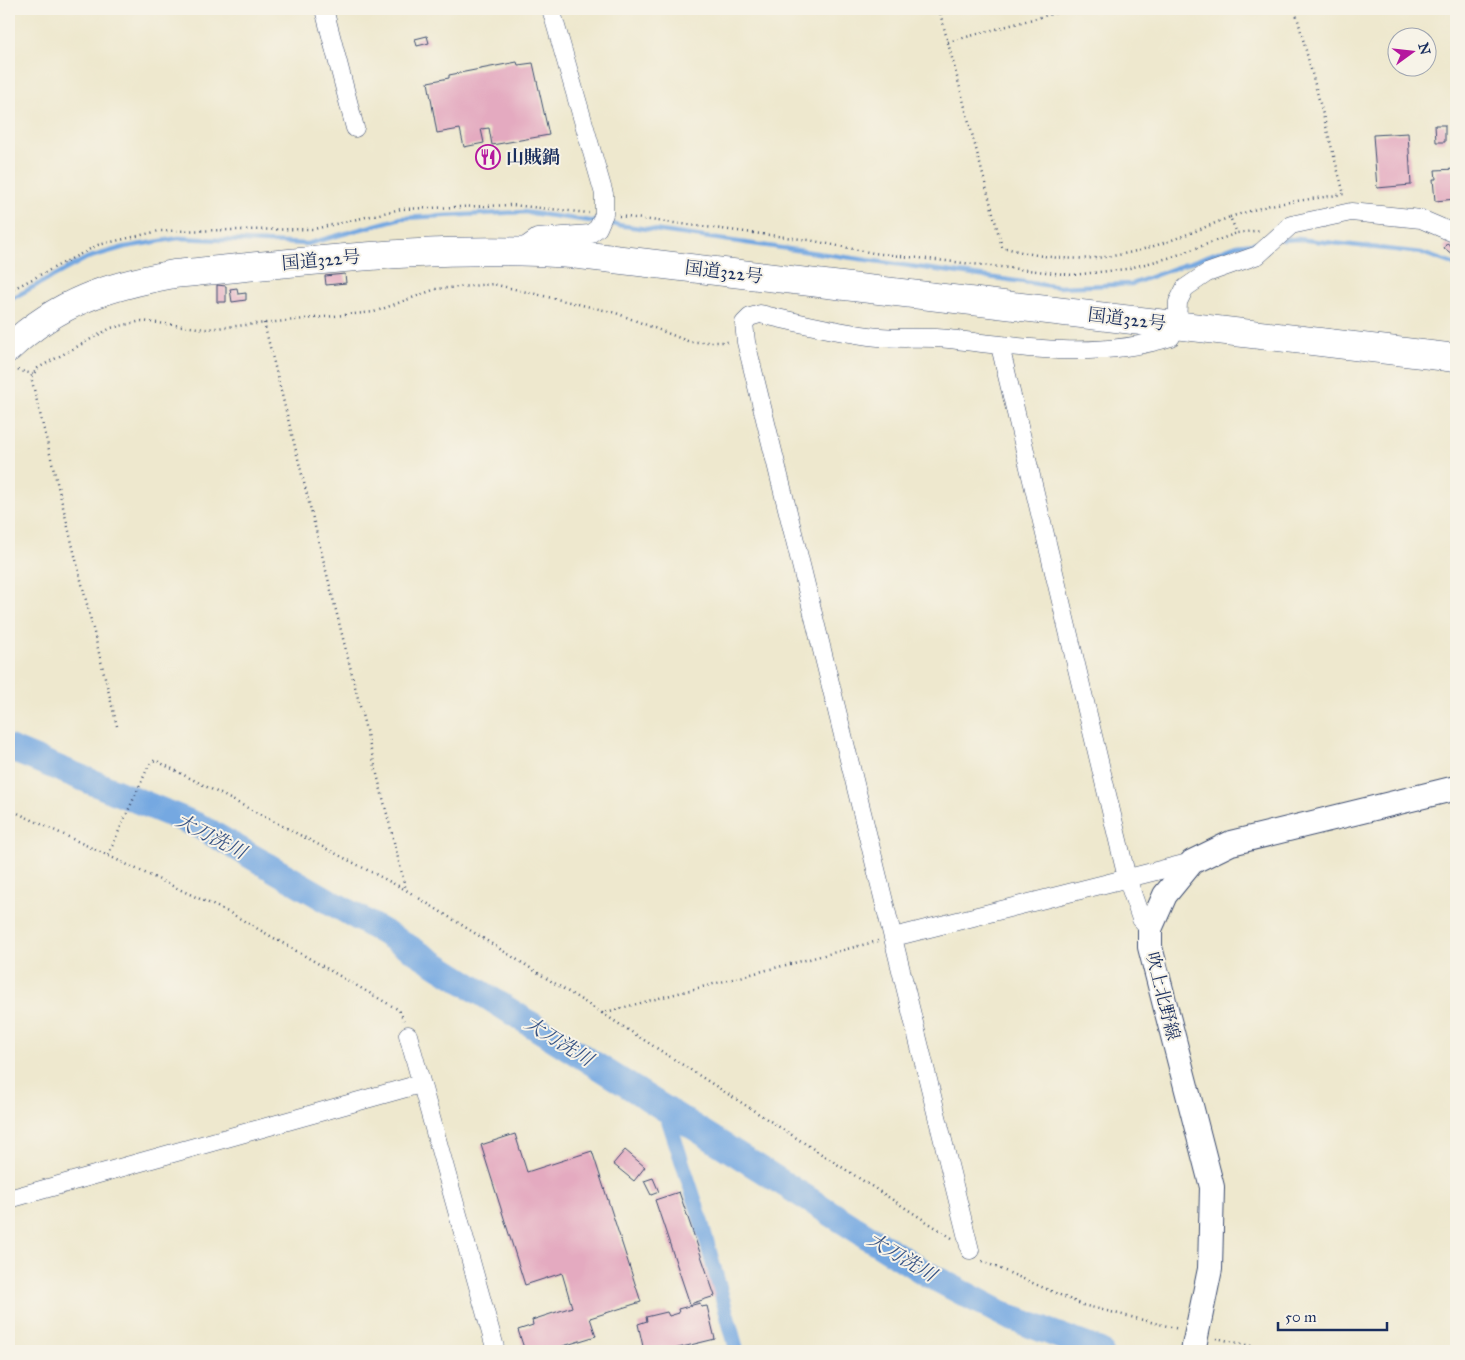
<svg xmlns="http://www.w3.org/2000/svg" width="1465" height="1360" font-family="'IM FELL Great Primer','Noto Serif JP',serif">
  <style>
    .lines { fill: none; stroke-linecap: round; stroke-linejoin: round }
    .stream { stroke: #75a8e1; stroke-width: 4.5 }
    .canal { stroke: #75a8e1; stroke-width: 15 }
    .river { stroke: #75a8e1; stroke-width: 26 }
    .building { fill: #e4aac0 }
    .minor-casing { stroke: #3b4b6f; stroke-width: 19 }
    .secondary-casing { stroke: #3b4b6f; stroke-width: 26 }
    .trunk-casing { stroke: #3b4b6f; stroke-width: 29 }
    .path { stroke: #3b4b6f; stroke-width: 2.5; stroke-dasharray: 1 4; stroke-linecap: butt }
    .minor { stroke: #fff; stroke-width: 18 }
    .secondary { stroke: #fff; stroke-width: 24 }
    .trunk { stroke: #fff; stroke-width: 28 }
    .labels { text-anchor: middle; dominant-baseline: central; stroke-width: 4; stroke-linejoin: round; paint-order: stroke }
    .poi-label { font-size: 18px; font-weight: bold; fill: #1b2f5e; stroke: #f7f3e8; text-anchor: start }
    .street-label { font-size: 18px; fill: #1b2f5e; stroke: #f7f3e8 }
    .water-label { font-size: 19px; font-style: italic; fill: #365385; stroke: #f7f3e8 }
  </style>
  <rect width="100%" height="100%" fill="#f7f3e8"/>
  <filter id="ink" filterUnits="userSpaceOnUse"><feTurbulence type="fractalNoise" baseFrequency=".02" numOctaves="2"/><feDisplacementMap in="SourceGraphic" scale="10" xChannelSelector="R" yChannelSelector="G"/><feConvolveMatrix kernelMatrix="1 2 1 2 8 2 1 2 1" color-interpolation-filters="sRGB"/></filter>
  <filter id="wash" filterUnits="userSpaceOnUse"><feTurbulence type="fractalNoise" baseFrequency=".0096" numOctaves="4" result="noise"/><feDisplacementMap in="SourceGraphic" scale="20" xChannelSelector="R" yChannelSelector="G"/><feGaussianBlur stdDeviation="1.12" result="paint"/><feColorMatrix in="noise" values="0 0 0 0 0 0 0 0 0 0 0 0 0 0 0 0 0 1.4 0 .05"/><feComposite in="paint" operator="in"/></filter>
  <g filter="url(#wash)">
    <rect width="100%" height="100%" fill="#eee8ce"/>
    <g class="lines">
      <!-- stream -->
      <path class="stream" d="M604 223 1059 287 1132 284 1237 245 1263 242
        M1283 240 1298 239 1422 253 1453 264 1456 268
        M9 300 87 258 125 247 179 238 307 244 401 218 524 212 597 222"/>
      <!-- canal -->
      <path class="canal" d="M664 1107 698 1210 737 1351"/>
      <!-- river -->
      <path class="river" d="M9 748 199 826 407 946 927 1274 1009 1317 1100 1351"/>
    </g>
    <g id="blocks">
      <!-- building -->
      <path class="building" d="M427 36 429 43 417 46 415 39Z
        M517 62 518 65 533 63 549 135 492 145 489 128 481 129 484 143 464 147 460 129 437 133 428 82 449 78V75Z
        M1435 125H1445V142H1436Z
        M1408 133 1411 185 1377 188 1373 135Z
        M1456 169V199L1435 201 1433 179H1436L1435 170Z
        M1447 243 1456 249V257L1444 248Z
        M345 274 346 283 326 285 325 276Z
        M217 285 226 286V302H217Z
        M237 288 238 294 246 293V300L232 302 230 289Z
        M515 1134 527 1172 592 1151 641 1302 590 1318 596 1336 547 1351H525L518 1330 533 1325 532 1320 572 1307 562 1273 525 1285 481 1145Z
        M625 1150 645 1167 634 1181 613 1164Z
        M653 1178 659 1192 651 1195 644 1181Z
        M679 1192 715 1296 690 1304 655 1200Z
        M700 1303 701 1307 707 1306 715 1339 666 1351H644L638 1324 647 1321 646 1317 667 1312 669 1316 679 1313 678 1309Z"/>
    </g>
  </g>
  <g filter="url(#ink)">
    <use href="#blocks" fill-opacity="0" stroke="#3b4b6f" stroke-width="1"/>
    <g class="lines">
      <defs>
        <path id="minor" d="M324 9 355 128
          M520 250 537 238 590 234 598 228 604 214V194L551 9
          M1000 346 1127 878 1141 919 1150 929
          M894 937 1192 862
          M408 1035 496 1351
          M9 1199 420 1084
          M970 1250 746 342 744 323 750 317 760 314C796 322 832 331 869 336 895 340 922 336 949 339 1023 348 1099 360 1171 337L1177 325 1178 302 1185 288 1207 273 1258 255 1291 225 1351 212 1421 219 1456 234"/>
        <path id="secondary" d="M1193 1351 1210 1269 1212 1187 1150 947V929L1165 895 1192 862 1231 843 1456 788"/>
        <path id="trunk" d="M9 348C59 301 109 286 174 274 307 262 438 244 571 254L1456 358"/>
      </defs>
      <!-- minor casing -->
      <use href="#minor" class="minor-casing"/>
      <!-- secondary casing -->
      <use href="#secondary" class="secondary-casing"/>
      <!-- trunk casing -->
      <use href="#trunk" class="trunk-casing"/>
      <!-- path -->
      <path class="path" d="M939 9 1002 247C1094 273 1145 252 1230 217L1237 233 1262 230
        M948 42 1070 9
        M619 216 809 240 873 253 1073 275 1126 269 1172 257 1237 233
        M1230 217 1270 205 1344 194 1295 9
        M9 291 98 245 159 231 314 229 401 209 512 205 589 213
        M264 323 406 890
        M13 369 33 374
        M117 726 31 377 38 368 111 328 142 321 206 329 374 312 436 289 493 284 616 313 690 342H730
        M9 809 232 914 399 1010 404 1020
        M108 855 149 765 155 760 406 890 602 1013 878 941
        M602 1013 952 1238
        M982 1261 1083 1305 1179 1329
        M1216 1338 1269 1350 1296 1351"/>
      <!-- minor -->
      <use href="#minor" class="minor"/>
      <!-- secondary -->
      <use href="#secondary" class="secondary"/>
      <!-- trunk -->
      <use href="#trunk" class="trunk"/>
    </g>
  </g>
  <!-- icons -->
  <defs>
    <symbol id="restaurant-ring" viewBox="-11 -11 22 22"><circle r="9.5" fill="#f7f3e8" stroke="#b5179e" stroke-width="1.5"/><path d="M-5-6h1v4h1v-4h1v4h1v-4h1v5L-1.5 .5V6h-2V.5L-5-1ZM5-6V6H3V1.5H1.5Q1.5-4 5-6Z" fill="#b5179e"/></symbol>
  </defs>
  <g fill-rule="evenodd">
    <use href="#restaurant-ring" x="474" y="143" width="28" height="28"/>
  </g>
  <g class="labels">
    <!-- poi labels -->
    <g class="poi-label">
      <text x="506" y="157">山賊鍋</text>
    </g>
    <!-- street labels -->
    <g class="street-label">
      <text transform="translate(321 260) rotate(-5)">国道322号</text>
      <text transform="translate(724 272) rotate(7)">国道322号</text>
      <text transform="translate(1127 319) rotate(7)">国道322号</text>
      <text transform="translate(1163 996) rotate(76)">吹上北野線</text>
    </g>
    <!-- water labels -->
    <g class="water-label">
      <text transform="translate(211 836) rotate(27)">大刀洗川</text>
      <text transform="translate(559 1041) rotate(32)">大刀洗川</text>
      <text transform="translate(902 1257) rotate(31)">大刀洗川</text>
    </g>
  </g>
  <!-- margin -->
  <rect width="1465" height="1360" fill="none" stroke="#f7f3e8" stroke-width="30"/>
  <!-- north arrow -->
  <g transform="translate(1412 52) rotate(75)"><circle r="24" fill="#f7f3e8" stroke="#9fa5b1"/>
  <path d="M0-4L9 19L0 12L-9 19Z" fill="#b5179e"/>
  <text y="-8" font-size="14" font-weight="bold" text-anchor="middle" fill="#1b2f5e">N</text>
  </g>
  <!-- scale -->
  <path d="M1278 1322v8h109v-8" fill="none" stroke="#1b2f5e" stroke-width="2.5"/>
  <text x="1285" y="1322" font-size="15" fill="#1b2f5e" stroke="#f7f3e8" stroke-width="4" paint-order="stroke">50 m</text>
</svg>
